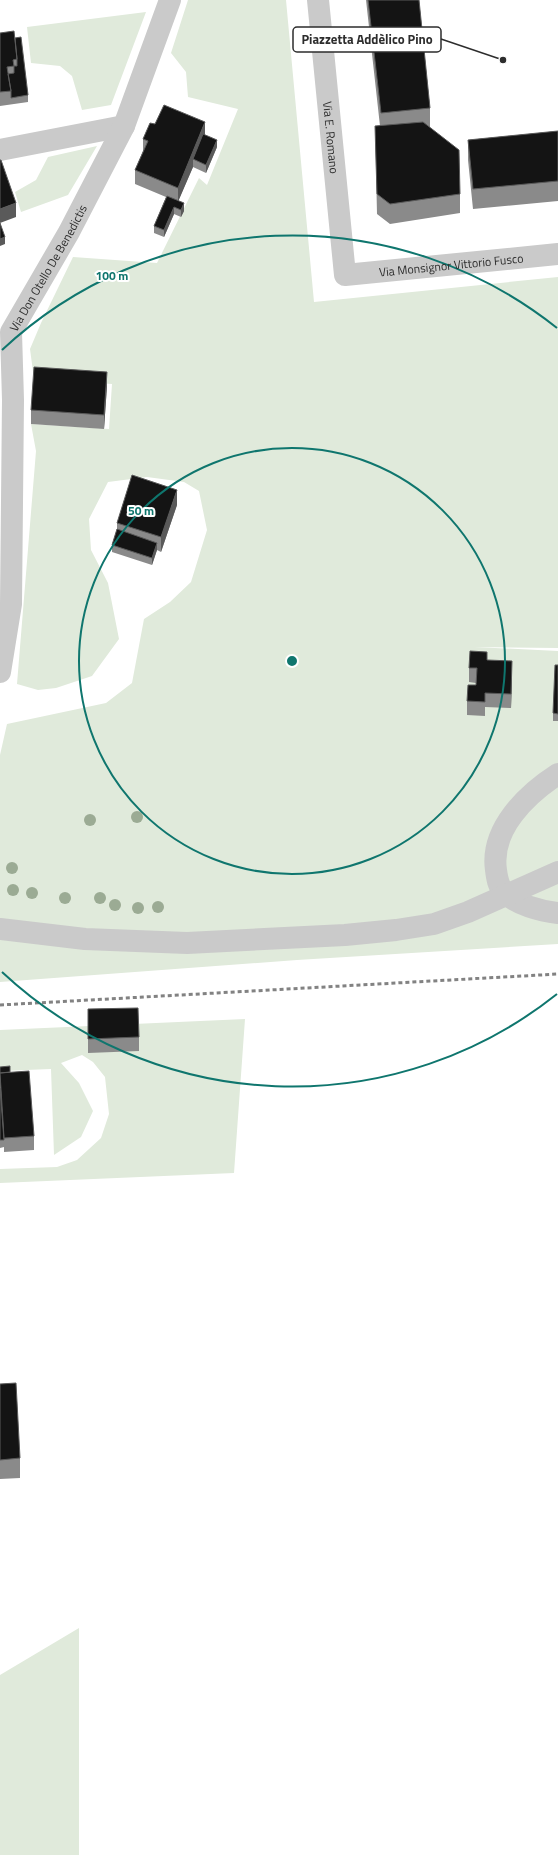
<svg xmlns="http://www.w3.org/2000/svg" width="558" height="1855" font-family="'Titillium Web',sans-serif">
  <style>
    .green { fill: #e0eadb }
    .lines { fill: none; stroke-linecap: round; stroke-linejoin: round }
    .street { stroke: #cacaca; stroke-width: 22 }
    .rail { stroke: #828282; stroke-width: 3; stroke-dasharray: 4 3; stroke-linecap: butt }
    .tree { fill: #9bab94 }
    .wall { fill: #8a8a8a }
    .shaded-wall { fill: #5a5a5a }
    .building { fill: #141414; stroke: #5a5a5a }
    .ring { fill: none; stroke: #0f766e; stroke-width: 2 }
    .labels { text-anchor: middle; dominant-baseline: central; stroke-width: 4; stroke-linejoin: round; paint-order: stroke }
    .street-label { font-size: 12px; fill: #2d2d2d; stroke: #fff }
    .centre { fill: #0f766e; stroke: #fff; stroke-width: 2 }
    .ring-label { font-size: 12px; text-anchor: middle; font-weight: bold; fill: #0f766e; stroke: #fff; stroke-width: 4; stroke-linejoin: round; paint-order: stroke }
    .leader { fill: none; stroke: #2d2d2d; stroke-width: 1.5 }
    .callout-dot { fill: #2d2d2d; stroke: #fff; stroke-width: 1.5 }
    .callout { fill: #fff; stroke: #2d2d2d; stroke-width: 1.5 }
    .callout-label { font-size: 13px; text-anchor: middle; font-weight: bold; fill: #2d2d2d }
  </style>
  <rect width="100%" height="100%" fill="#fff"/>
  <!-- green -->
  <path class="green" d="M188 0H286L314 302 558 277V648L474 647 558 651V944L297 960 0 982V755L7 724 106 703 132 683 144 619 170 602 191 582 207 530 199 491 184 482 147 477 108 482 89 519 91 550 108 583 119 639 92 676 56 688 38 690 17 684 36 451 31 424 109 429 112 384 34 379 30 349 41 323 73 257 157 263 199 178 207 185 238 109 188 97 186 72 171 53Z
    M146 12 111 105 82 110 72 76 60 66 31 63 27 27Z
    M97 146 68 195 21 212 15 192 36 180 48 157Z
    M245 1019 234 1173 0 1183V1169L57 1167 77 1160 101 1138 109 1114 105 1077 93 1062 82 1055 61 1063 79 1083 93 1111 81 1137 54 1155 51 1069 0 1071V1030Z
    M79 1628V1855H0V1675Z"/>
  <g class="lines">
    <!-- street -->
    <g class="street">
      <path id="s1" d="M318 0 345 275 558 254"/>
      <path d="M0 150 124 126"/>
      <path id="s2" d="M0 672 11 604 13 400 11 332 69 232 124 126 170 0"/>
      <path d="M558 774C527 794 490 829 496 870 497 878 498 886 504 892 516 905 541 911 558 913"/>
      <path d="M0 929 85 939 187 943 345 935 396 930 434 924 468 912 558 872"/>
    </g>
    <!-- rail -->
    <path class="rail" d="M0 1005 558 974"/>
  </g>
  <!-- trees -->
  <g class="tree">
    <circle cx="137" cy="817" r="6"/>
    <circle cx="90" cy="820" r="6"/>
    <circle cx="12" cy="868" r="6"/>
    <circle cx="13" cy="890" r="6"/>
    <circle cx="32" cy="893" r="6"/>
    <circle cx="65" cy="898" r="6"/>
    <circle cx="100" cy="898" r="6"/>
    <circle cx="115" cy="905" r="6"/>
    <circle cx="158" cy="907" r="6"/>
    <circle cx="138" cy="908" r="6"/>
  </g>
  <!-- wall -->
  <path class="wall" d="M366 0H419L430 108V128L460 194V213L390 224 377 214 375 126H380Z
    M0 33 15 38 28 95V102L0 106Z
    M155 124 205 135 217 147 206 173 193 167 178 201 184 211 181 217 174 214 164 237 154 233V226L166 197 135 184V170L143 151V139Z
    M558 131V201L473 209 468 160V140Z
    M107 386 104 429 31 424V410Z
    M177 505 161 552 157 550 152 565 112 552V545L117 529V523Z
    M487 660 512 676 511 708 485 707V716L467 715V701L476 685V683L469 682V668Z
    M558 665V721H553V713Z
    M88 1009 139 1037V1051L88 1053Z
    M0 1067 10 1072 34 1136V1150L4 1152V1147L0 1148Z
    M0 1384 20 1458V1478L0 1479Z"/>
  <!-- shaded-wall -->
  <path class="shaded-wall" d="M205 122V137L193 159V167L178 202V188Z
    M217 140V147L206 173V165Z
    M16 203V217L0 223V209Z
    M184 203V211L181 217V210Z
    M174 207V214L164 237V230Z
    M5 237V244L0 246V239Z
    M107 372V386L104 429V415Z
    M177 490V505L161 552V537Z
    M157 543V550L152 565V558Z
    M512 661V676L511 708V694Z"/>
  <!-- building -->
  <path class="building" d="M368 0H419L430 108 381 113Z
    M14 31 17 59 13 60 14 66 7 67 11 91 0 92V33Z
    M21 37 28 95 11 98V91L8 74 14 73V66H17V59L15 38Z
    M164 105 205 122 178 188 135 170 148 141 143 139 150 123 155 124Z
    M423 122 459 150 460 194 390 204 377 194 375 126Z
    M558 131V181L473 189 468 140Z
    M203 134 217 140 206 165 193 159Z
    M0 160H1L16 203 0 209Z
    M167 196 184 203 181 210 174 207 164 230 154 226Z
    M0 223 5 237 0 239Z
    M34 367 107 372 104 415 31 410Z
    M132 475 177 490 161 537 117 523Z
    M117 529 157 543 152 558 112 545Z
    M470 651 487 652V660L512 661 511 694 485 693V702L467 701 468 685H476L477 668H469Z
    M555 665H558V714L553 713Z
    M138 1008 139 1037 88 1039V1009Z
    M10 1066V1072L0 1073V1067Z
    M29 1071 34 1136 4 1138 0 1073Z
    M0 1088 4 1140H0Z
    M16 1383 20 1458 0 1460V1384Z"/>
  <!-- distance rings -->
  <g class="ring">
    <circle cx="292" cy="661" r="213"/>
    <path d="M557 994A425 425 0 0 1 2 972M2 350A425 425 0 0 1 557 328"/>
  </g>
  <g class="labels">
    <!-- street labels -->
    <g class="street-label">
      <text stroke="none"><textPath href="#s1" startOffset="138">Via E. Romano</textPath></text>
      <text stroke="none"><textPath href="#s1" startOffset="383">Via Monsignor Vittorio Fusco</textPath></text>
      <text stroke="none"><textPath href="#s2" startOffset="415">Via Don Otello De Benedictis</textPath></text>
    </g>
  </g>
  <circle cx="292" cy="661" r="6" class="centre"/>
  <g class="ring-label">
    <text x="112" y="280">100 m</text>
    <text x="141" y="515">50 m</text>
  </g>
  <!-- callouts -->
  <path class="leader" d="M503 60L441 39"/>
  <circle class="callout-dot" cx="503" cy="60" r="4"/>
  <rect class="callout" x="293" y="27" width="148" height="25" rx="4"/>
  <g class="callout-label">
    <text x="367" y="44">Piazzetta Addèlico Pino</text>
  </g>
</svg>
